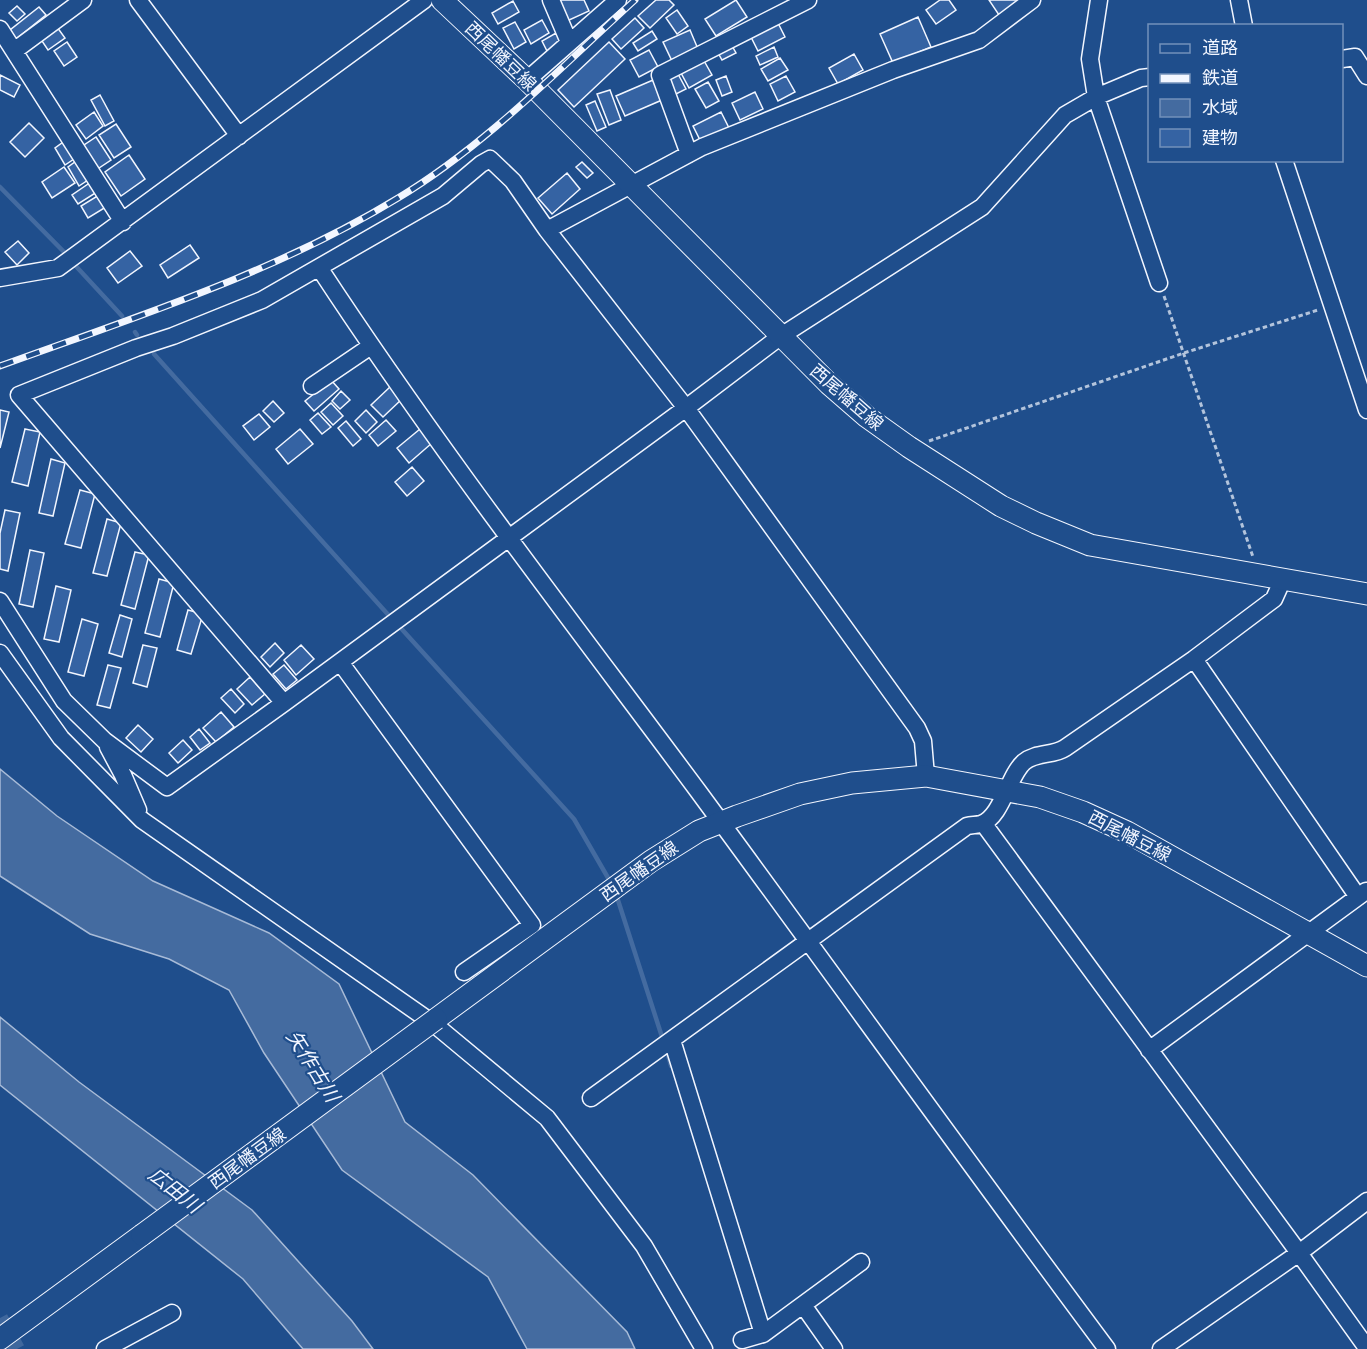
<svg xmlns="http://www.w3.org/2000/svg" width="1367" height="1349" font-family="'PT Sans','Noto Sans JP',sans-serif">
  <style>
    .water { fill: #446ba0; stroke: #a8bbd7; stroke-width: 1.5 }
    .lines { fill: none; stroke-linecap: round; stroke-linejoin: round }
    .stream { stroke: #446ba0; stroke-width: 4.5 }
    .building { fill: #3563a3; stroke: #f2f6ff; stroke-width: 1.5 }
    .minor-tunnel { stroke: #3f679d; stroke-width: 16; stroke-dasharray: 16 8; stroke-linecap: butt }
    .minor-casing { stroke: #f2f6ff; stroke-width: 19 }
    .major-casing { stroke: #f2f6ff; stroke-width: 23 }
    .path { stroke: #b3c4dc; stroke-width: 3; stroke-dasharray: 4.5 3; stroke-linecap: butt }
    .minor { stroke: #1f4e8c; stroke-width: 16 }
    .major { stroke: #1f4e8c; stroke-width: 21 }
    .rail-casing { stroke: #f2f6ff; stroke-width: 7 }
    .rail { stroke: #1f4e8c; stroke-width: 4.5; stroke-dasharray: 14; stroke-linecap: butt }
    .major-bridge-casing { stroke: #f2f6ff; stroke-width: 23; stroke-linecap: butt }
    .major-bridge { stroke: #1f4e8c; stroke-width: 21 }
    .labels { text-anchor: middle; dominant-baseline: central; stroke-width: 4.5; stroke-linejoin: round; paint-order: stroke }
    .street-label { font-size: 18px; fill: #f2f6ff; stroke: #1f4e8c }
    .water-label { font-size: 20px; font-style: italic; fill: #f2f6ff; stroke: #1f4e8c }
  </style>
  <rect width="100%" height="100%" fill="#1f4e8c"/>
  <!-- water -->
  <path class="water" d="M0 769 57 816 153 881 269 933 339 984 405 1122 473 1175 627 1332 635 1349H527L488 1277 342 1170 264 1053 229 990 169 959 90 934 0 876Z
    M0 1017 79 1082 252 1210 352 1321 373 1349H303L243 1279 0 1085Z"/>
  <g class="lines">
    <!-- stream -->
    <path class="stream" d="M0 187 68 256
      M73 263 122 316
      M135 332 137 335
      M154 354 392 619
      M398 625 574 819 611 883
      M616 894 663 1040
      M666 1048 671 1066"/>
  </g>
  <!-- building -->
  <path class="building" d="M557 0H584L589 11 567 21Z
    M656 0H669L674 5 650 28 638 16Z
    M736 0 747 17 716 36 705 19Z
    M940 0H949L956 10 936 24 926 10Z
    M989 0H1019L999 15Z
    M513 1 519 12 498 24 492 13Z
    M17 6 25 14 17 21 9 13Z
    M39 7 46 15 16 39 10 30Z
    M677 10 688 26 677 34 666 18Z
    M918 17 931 47 893 63 880 34Z
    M635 18 644 28 621 49 612 39Z
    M542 20 549 33 531 44 524 30Z
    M515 22 526 42 514 49 503 28Z
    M778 23 785 37 758 51 751 37Z
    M57 27 65 38 48 50 40 38Z
    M690 30 698 49 672 61 663 42Z
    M652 31 657 39 638 51 633 43Z
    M556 33 562 43 547 51 542 41Z
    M67 42 77 57 64 66 54 51Z
    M609 42 625 59 574 107 558 90Z
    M731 44 736 53 722 60 717 51Z
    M774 47 778 57 760 65 756 56Z
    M649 50 658 67 639 77 630 60Z
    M854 54 863 70 838 84 829 68Z
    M780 58 788 70 768 81 761 69Z
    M703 59 712 75 689 88 680 71Z
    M678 74 686 89 674 95 667 80Z
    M0 75 20 85 14 97 0 90Z
    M726 76 732 92 722 96 716 80Z
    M786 76 795 92 778 101 770 84Z
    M653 80 662 100 625 116 616 96Z
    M708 82 719 101 706 108 695 89Z
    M610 90 621 120 609 125 597 94Z
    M755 92 763 109 740 120 732 103Z
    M100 95 114 121 105 126 91 100Z
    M595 101 606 127 597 131 586 105Z
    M94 112 103 126 86 139 76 125Z
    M721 112 729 128 701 142 693 126Z
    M29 123 44 138 25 157 10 142Z
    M116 124 131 147 114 158 99 135Z
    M96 137 111 160 96 170 81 147Z
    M66 140 77 157 65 165 55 148Z
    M129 155 145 179 121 196 105 172Z
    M79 159 91 178 79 186 68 167Z
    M582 162 593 173 587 178 576 167Z
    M64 167 75 183 52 198 42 182Z
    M567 173 580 189 552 214 538 198Z
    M91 182 97 192 78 204 72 195Z
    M99 195 106 207 88 218 81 206Z
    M18 241 29 253 17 265 5 252Z
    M190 245 199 258 168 278 160 265Z
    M130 251 142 266 118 283 107 268Z
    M331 380 339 389 314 411 305 401Z
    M391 386 403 398 383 417 371 405Z
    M341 391 350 400 340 409 332 401Z
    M273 401 284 413 274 422 263 411Z
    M331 403 343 416 333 425 321 412Z
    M0 410 9 412 0 448Z
    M366 410 377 422 366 433 355 421Z
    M318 413 331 427 322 434 310 420Z
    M259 414 270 427 254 440 243 426Z
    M386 420 396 431 378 446 369 435Z
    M346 421 361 439 353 446 338 428Z
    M25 429 40 432 28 486 12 482Z
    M300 429 313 444 288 464 276 449Z
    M420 429 432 443 409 463 397 448Z
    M51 459 65 463 53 516 39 513Z
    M412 467 424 481 407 496 395 482Z
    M80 490 95 494 81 548 65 544Z
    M5 510 20 513 8 571 0 569V533Z
    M107 519 121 523 107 576 93 573Z
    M30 550 44 553 33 607 19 604Z
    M135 552 149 555 135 609 121 605Z
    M159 579 174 583 160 637 145 633Z
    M56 586 71 590 59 642 44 639Z
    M188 610 203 614 191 654 177 650Z
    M120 615 132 619 122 657 109 653Z
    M82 619 98 624 84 676 68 672Z
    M275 643 284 653 270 667 261 657Z
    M143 645 157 648 147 687 133 683Z
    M301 645 314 659 296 675 284 660Z
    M108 665 121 668 110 708 97 705Z
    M284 665 297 680 286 689 273 674Z
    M250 677 265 694 252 705 237 689Z
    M231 689 244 704 235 713 221 698Z
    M221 712 234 727 216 742 203 728Z
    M138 725 153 739 141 752 126 738Z
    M199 729 210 743 200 750 190 737Z
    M183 740 192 750 178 763 169 753Z"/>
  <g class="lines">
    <!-- minor-tunnel -->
    <path class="minor-tunnel" d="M0 1318 17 1349"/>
    <defs>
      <path id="minor" d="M138 0 239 136
        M551 0 569 42
        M1099 0 1090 59 1096 97 1159 283
        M1239 0 1244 26
        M0 29 123 222
        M14 51 83 0
        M1342 59 1355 57 1367 76
        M527 80 618 0
        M689 154 660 75 808 0
        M1284 160 1367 410
        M547 230 702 147 893 70 979 40 1032 0
        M320 269C438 449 570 619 698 791 835 977 969 1164 1107 1349
        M0 278 58 268 424 0
        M312 386 371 346
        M0 601 64 701 105 741 167 787 284 703 686 408 781 336 982 207 1065 115 1096 97 1141 78 1150 77
        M0 653 61 738 142 820 434 1024 547 1118 644 1246 704 1349
        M1194 659 1358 897
        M340 662 532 925 464 972
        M284 703 19 395 136 348 173 336 262 300 443 196 481 164 490 159 513 181 547 230 686 408 917 728 923 741 926 776
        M108 747 123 775 138 810
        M983 823 1299 1253 1367 1348
        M672 1040 763 1334 861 1262
        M1149 1050 1366 891
        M591 1098 967 826C971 825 977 825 981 824 1002 817 1008 776 1024 762 1036 752 1053 756 1065 748L1194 659 1274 599 1283 579
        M803 1305 834 1349
        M742 1340 763 1334
        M105 1349 172 1313
        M1161 1349 1299 1253 1367 1201"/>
      <path id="major" d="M442 0 527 80 829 384 867 417 909 447 1001 506 1036 523 1090 545 1367 594
        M436 1019 651 861 699 831 737 816 800 794 852 783 926 776 1040 797 1083 812 1127 832 1367 966
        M0 1339 142 1235"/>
    </defs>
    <!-- minor casing -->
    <use href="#minor" class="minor-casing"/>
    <!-- major casing -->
    <use href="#major" class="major-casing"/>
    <!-- path -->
    <path class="path" d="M1164 296 1253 557
      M929 441 1184 353 1318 310"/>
    <!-- minor -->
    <use href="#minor" class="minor"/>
    <!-- major -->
    <use href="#major" class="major"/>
    <defs>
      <path id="rail" d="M0 366C135 317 275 273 398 198 486 145 559 69 635 0"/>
    </defs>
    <!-- rail casing -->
    <use href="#rail" class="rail-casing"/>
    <!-- rail -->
    <use href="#rail" class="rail"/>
    <defs>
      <path id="major-bridge" d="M142 1235 436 1019"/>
    </defs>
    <!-- major-bridge casing -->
    <use href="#major-bridge" class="major-bridge-casing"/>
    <!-- major-bridge -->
    <use href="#major-bridge" class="major-bridge"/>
  </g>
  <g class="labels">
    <!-- street labels -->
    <g class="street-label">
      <text transform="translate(501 56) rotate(44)">西尾幡豆線</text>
      <text transform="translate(847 397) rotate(41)">西尾幡豆線</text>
      <text transform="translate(1130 836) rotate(27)">西尾幡豆線</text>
      <text transform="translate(639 871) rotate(-35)">西尾幡豆線</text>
      <text transform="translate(247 1158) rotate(-36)">西尾幡豆線</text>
    </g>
    <!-- water labels -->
    <g class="water-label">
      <text transform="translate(313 1066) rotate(58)">矢作古川</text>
      <text transform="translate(175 1190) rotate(38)">広田川</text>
    </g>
  </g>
  <!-- legend -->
  <rect x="1148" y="24" width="195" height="138" fill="#1f4e8c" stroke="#7391ba" stroke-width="1.5"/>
  <rect x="1160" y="44" width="30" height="9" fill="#1f4e8c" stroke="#7391ba" stroke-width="1.5"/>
  <text x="1202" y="54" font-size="18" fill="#f2f6ff">道路</text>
  <rect x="1160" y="74" width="30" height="9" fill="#f2f6ff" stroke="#7391ba" stroke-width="1.5"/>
  <text x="1202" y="84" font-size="18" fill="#f2f6ff">鉄道</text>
  <rect x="1160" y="99" width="30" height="18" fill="#446ba0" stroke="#7391ba" stroke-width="1.5"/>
  <text x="1202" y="114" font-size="18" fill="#f2f6ff">水域</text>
  <rect x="1160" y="129" width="30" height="18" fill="#3563a3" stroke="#7391ba" stroke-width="1.5"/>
  <text x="1202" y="144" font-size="18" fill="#f2f6ff">建物</text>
</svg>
